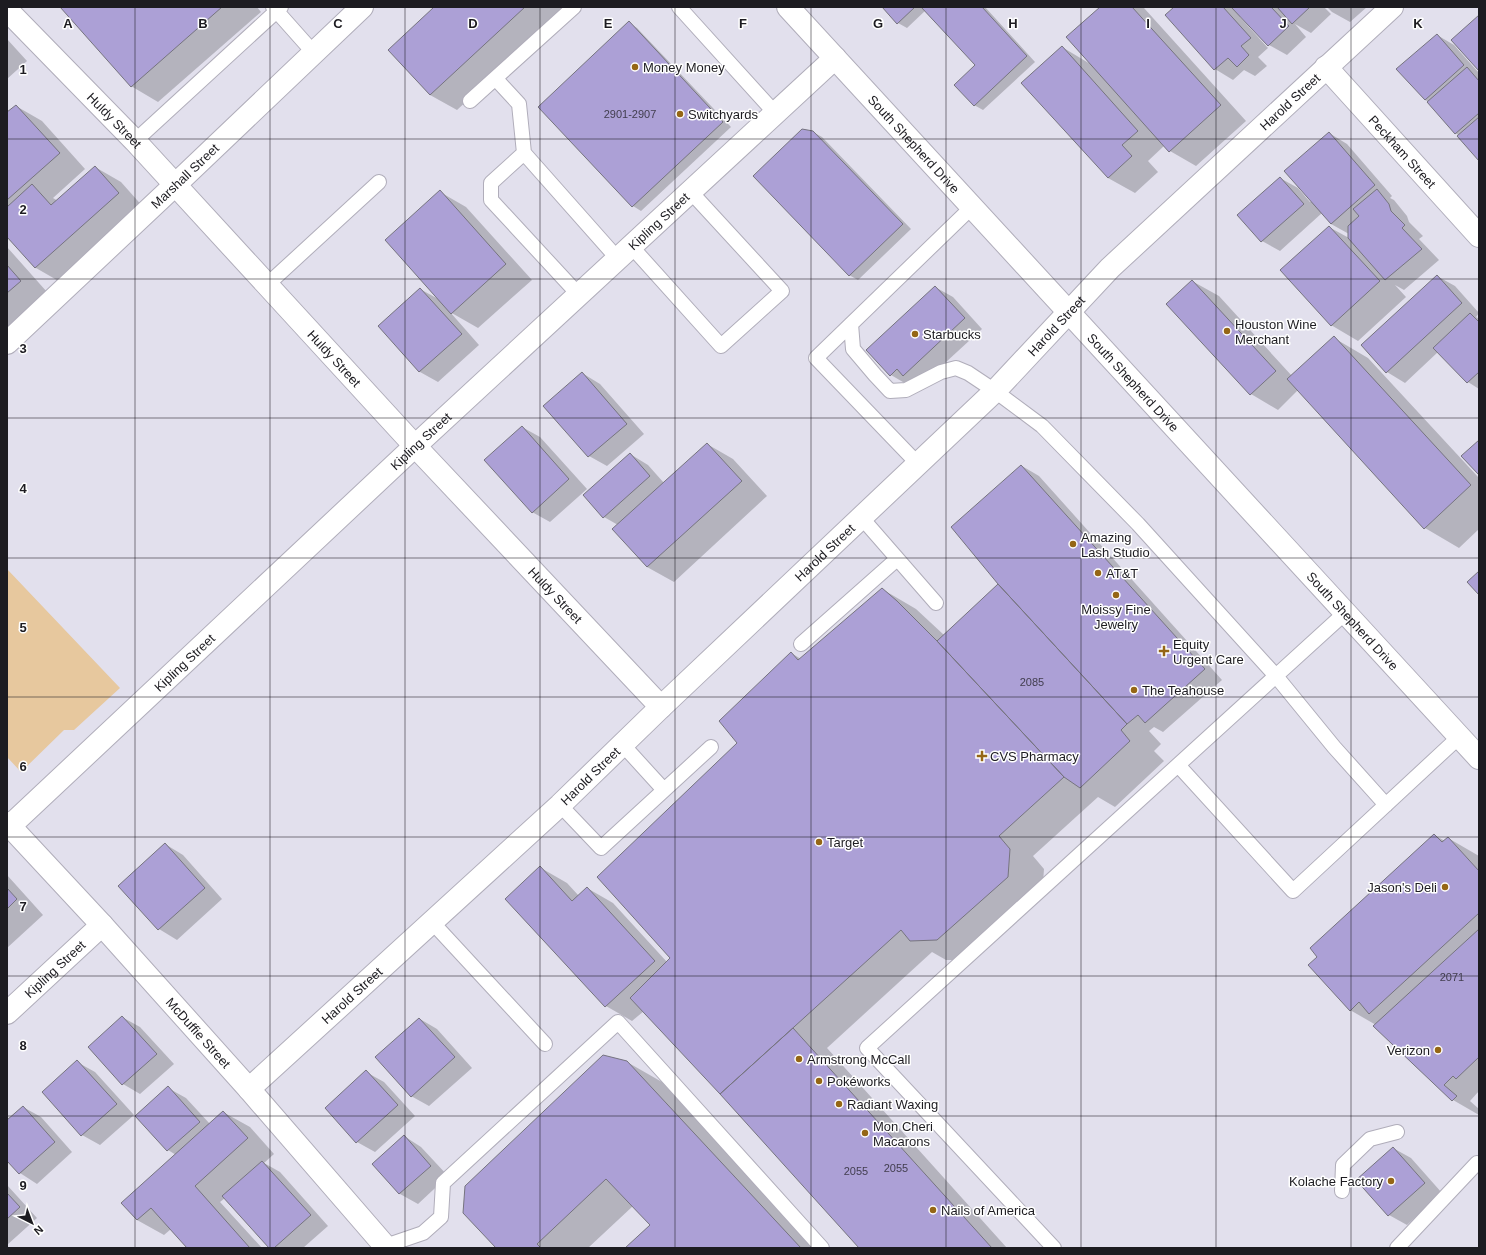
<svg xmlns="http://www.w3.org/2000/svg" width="1486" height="1255" font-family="Arial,sans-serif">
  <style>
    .green { fill: #e7c89e }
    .shadow { fill: #0003 }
    .building { fill: #aca0d6; stroke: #76747f }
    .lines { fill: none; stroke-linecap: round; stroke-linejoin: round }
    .service-casing { stroke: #b0adba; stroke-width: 16 }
    .minor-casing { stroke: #b0adba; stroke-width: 24 }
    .primary-casing { stroke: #b0adba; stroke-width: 24 }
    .service { stroke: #fff; stroke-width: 14 }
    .minor { stroke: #fff; stroke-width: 22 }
    .primary { stroke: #fff; stroke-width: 22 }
    .grid { fill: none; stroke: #1d1c21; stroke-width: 1; stroke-opacity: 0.55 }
    .poi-dot { fill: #956615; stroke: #fff; stroke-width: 1.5 }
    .labels { text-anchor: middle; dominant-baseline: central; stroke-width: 3; stroke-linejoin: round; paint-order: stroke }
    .number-label { font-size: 11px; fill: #413d4e }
    .poi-label { font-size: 13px; fill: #1d1c21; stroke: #fff; text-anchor: start }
    .street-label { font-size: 13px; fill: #1d1c21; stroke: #fff }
    .grid-label { font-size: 13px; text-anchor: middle; font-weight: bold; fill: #1d1c21; stroke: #fff; stroke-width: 3; stroke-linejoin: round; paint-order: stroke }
  </style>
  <rect width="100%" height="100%" fill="#e2e0ed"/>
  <!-- green -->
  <path class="green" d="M7 569 120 688 74 730H64L21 772 7 757Z"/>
  <!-- shadow -->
  <path class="shadow" d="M61 7H257L261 12 158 102 131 86Z
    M435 7H565L566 8 457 110 430 95 389 50Z
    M883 7H985L1035 62 983 110 974 105 977 65 926 10 907 28 898 23Z
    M1102 7 1144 8 1246 121 1196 166 1170 151 1165 145 1148 161 1158 172 1135 193 1108 178 1062 47 1092 65Z
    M1175 7H1324L1331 14 1311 33 1295 24 1306 37 1287 55 1269 45 1241 16 1240 17 1268 48 1258 57 1267 66 1255 76 1244 70 1233 80 1215 69 1166 15Z
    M1327 7H1367L1350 22 1332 12Z
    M629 23 637 28 731 127 641 211 633 206Z
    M1437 35 1454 45 1479 73V159L1460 136 1455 133 1429 102 1425 100Z
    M7 39 27 61 7 79Z
    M16 106 42 121 85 169 53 198 58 201 95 167 121 182 145 209 62 283 36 268 7 236V114Z
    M813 132 822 137 911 229 858 280 849 275Z
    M1329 133 1347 144 1392 196 1390 198 1394 200 1407 216 1409 222 1423 236 1419 239 1439 260 1404 290 1395 285 1406 297 1358 341 1331 325 1329 227 1349 238V234L1331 224 1322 213 1280 251 1262 241 1239 215 1280 178 1298 188 1310 202 1312 201Z
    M440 192 466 207 532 280 478 328 450 312 479 345 438 382 420 372 379 326 420 289 440 300Z
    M7 247 55 301 7 344Z
    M1437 276 1455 286 1479 313 1476 317 1479 319V389L1468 382 1438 352 1405 383 1387 372 1362 345Z
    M1192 281 1219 296 1292 376 1334 338 1368 358 1479 478V529L1459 548 1425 528 1298 390 1278 410 1251 394 1168 304Z
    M935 287 953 297 982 329 921 385H908L891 375Z
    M582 373 600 384 644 434 607 466 589 456Z
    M522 427 540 437 587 489 550 522 532 512Z
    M707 444 733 459 767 496 674 582 647 567 618 525 604 517 630 454 648 465 664 483Z
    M1022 466 1039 476 1222 680 1163 732 1154 727 1149 731 1161 744 1154 751 1164 761 1115 807 1098 797 1033 856 1044 869 1042 897 972 960H946L932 952 827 1048 1007 1248H861L721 1093 644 1011 632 1021 606 1006 541 868 567 883 579 896 587 888 613 903 667 962 672 958 739 743 791 653 801 659 882 589 916 609 944 635 999 584Z
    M1434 835 1445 841 1448 838 1479 856V1091L1470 1101 1479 1109V1115L1453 1100 1374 1026 1376 1025 1350 1010Z
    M165 844 183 855 222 899 177 940 159 929 120 886Z
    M7 875 43 915 7 948Z
    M122 1017 140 1027 174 1064 140 1094 123 1084Z
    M420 1019 437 1029 472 1068 429 1106 411 1096Z
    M77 1062 95 1072 134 1115 100 1145 82 1135Z
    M627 1062 662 1082 816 1248H627L651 1225 633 1206 588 1248H498Z
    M366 1072 384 1082 415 1116 375 1152 357 1142Z
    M168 1088 186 1098 210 1124 223 1112 250 1127 274 1154 264 1163 280 1172 328 1226 303 1248H270L225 1198 220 1202 262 1248H188L171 1229 164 1235 137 1220 176 1155 168 1150Z
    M23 1107 41 1117 72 1152 37 1184 20 1173 7 1159V1122Z
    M404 1136 421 1147 448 1176 418 1204 400 1194 373 1164Z
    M1393 1148 1411 1158 1442 1193 1407 1225 1389 1215 1358 1180Z
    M7 1185 37 1218 7 1245Z"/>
  <!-- building -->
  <path class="building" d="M60 7H222L131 87Z
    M434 7H525L430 95 388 50Z
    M882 7H915L897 24Z
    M921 7H982L1027 56 974 106 954 85 975 65Z
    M1100 7H1132L1221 105 1169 152 1066 37Z
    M1174 7H1223L1251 38 1241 46 1249 55 1237 67 1228 58 1214 70 1165 15Z
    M1231 7H1271L1289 26 1268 46Z
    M1277 7H1310L1292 24Z
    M1479 15V71L1451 40Z
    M629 21 723 122 632 207 538 107Z
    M1437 34 1464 65 1425 100 1396 69Z
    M1062 46 1138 131 1122 145 1132 156 1108 178 1021 83Z
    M1467 67 1479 81V113L1455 134 1427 102Z
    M16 105 60 153 7 200V112Z
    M1479 117V161L1457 136Z
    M802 129 813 131 903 224 849 276 753 176Z
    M1329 132 1375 185 1331 224 1284 171Z
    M95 166 119 193 35 268 7 237V207L32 184 51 205Z
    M1280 177 1304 204 1261 242 1237 215Z
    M1377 189 1389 204 1391 211 1405 225 1402 228 1422 249 1385 280 1348 238V226L1359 216 1353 209Z
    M440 190 506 264 451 314 385 240Z
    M1329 226 1380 281 1331 326 1280 270Z
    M7 265 21 281 7 293Z
    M1437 275 1462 303 1386 373 1361 345Z
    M1192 280 1276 371 1250 395 1166 304Z
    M935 286 965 318 903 376 897 369 890 376 866 350Z
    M420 288 462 334 419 372 378 326Z
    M1470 313 1479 322V372L1467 383 1433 348Z
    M1334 336 1471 485 1424 529 1287 379Z
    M582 372 627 424 588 457 543 406Z
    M522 426 569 479 532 513 484 460Z
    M1479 440V475L1461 456Z
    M707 443 742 481 647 567 612 529Z
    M630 453 650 476 603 518 583 495Z
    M1021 465 1205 669 1145 723 1138 715 1127 724 998 584 951 527Z
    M1479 571V595L1467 582Z
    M998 584 1127 724 1121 730 1130 741 1080 788 1064 777 937 641Z
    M882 588 897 601 937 641 1064 777 999 836 1010 849 1008 877 937 940 910 941 901 930 720 1094 630 998 670 958 597 877 737 743 719 721 791 652 798 660Z
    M1434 834 1442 842 1448 837 1479 871V913L1369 1014 1359 1002 1350 1011 1308 965 1317 957 1310 948Z
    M165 843 205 888 158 930 118 886Z
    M540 866 572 901 587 887 655 961 605 1007 505 899Z
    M7 888 17 899 7 909Z
    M1479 929V1057L1456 1079 1453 1076 1444 1085 1457 1096 1452 1101 1373 1026Z
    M122 1016 157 1054 122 1085 88 1047Z
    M419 1018 455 1057 411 1097 375 1057Z
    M793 1028 992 1248H859L720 1094Z
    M603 1055 627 1061 801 1248H625L650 1225 606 1179 537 1244 541 1248H496L463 1213 465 1186Z
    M77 1060 117 1104 81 1136 42 1092Z
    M366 1070 398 1105 356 1143 325 1108Z
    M168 1086 200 1122 167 1151 135 1116Z
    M23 1106 55 1142 19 1174 7 1161V1120Z
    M223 1111 248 1138 195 1186 250 1248H187L151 1208 137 1220 121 1203Z
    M404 1135 431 1166 399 1194 372 1164Z
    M1393 1147 1425 1183 1388 1216 1356 1180Z
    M262 1161 311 1215 274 1248H269L222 1196Z
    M7 1193 20 1207 7 1219Z"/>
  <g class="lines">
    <defs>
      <path id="service" d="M273 7 313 52
        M679 7 775 113
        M496 79 519 104 524 153
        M470 101 574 7
        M135 141 281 7
        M631 246 721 346 782 291 690 191
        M268 284 379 182
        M578 294 491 200V183L524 153 617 258
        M851 324 853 349 875 375 890 391 906 390 941 372 956 368 968 373 995 391 1042 426 1138 524 1276 676 1334 747 1386 805
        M918 464 816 358 972 207
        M861 517 936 603
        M801 644 897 559
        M623 745 664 790
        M1178 765 1293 891 1459 737
        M560 805 601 848 711 747
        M432 922 545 1044
        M1342 1191 1343 1165 1370 1139 1397 1132
        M385 1246 423 1233 441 1217 443 1183 618 1022 822 1248
        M1054 1248 867 1048 1345 613
        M1397 1248 1477 1163"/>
      <g id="minor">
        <path id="s1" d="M7 10 135 141 415 446 661 707"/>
        <path id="s2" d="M1326 67 1479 236"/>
        <path id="s3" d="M7 343 175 185 362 7"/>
        <path id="s4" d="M7 823 102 925 249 1089 385 1246 384 1248"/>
        <path id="s5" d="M10 826 415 446 835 58"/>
        <path id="s6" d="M7 1013 102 925"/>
        <path id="s7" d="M249 1089 560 805 661 707 995 391 1110 268 1392 7"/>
      </g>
      <g id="primary">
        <path id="s8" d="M788 7 1479 758"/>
      </g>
    </defs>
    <!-- service casing -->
    <use href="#service" class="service-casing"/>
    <!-- minor casing -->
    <use href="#minor" class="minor-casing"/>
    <!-- primary casing -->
    <use href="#primary" class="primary-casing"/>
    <!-- service -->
    <use href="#service" class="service"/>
    <!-- minor -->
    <use href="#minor" class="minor"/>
    <!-- primary -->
    <use href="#primary" class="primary"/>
  </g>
  <!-- grid -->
  <path class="grid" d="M135 7V1248M270 7V1248M405 7V1248M540 7V1248M675 7V1248M811 7V1248M946 7V1248M1081 7V1248M1216 7V1248M1351 7V1248M7 139H1479M7 279H1479M7 418H1479M7 558H1479M7 697H1479M7 837H1479M7 976H1479M7 1116H1479"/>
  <!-- markers -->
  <g class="poi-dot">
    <circle cx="635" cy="67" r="4"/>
    <circle cx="680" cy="114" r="4"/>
    <circle cx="1227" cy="331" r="4"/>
    <circle cx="915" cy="334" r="4"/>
    <circle cx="1073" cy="544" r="4"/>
    <circle cx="1098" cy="573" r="4"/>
    <circle cx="1116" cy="595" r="4"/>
    <path d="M1162 645h4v4h4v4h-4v4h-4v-4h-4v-4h4z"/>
    <circle cx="1134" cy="690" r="4"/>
    <path d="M980 750h4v4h4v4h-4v4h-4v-4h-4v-4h4z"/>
    <circle cx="819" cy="842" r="4"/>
    <circle cx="1445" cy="887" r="4"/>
    <circle cx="1438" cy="1050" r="4"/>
    <circle cx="799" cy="1059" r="4"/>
    <circle cx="819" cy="1081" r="4"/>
    <circle cx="839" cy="1104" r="4"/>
    <circle cx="865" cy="1133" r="4"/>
    <circle cx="1391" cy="1181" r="4"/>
    <circle cx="933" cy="1210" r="4"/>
  </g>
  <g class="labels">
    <!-- number labels -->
    <g class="number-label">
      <text x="630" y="114">2901-2907</text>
      <text x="1032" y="682">2085</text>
      <text x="1452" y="977">2071</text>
      <text x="896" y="1168">2055</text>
      <text x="856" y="1171">2055</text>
    </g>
    <!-- poi labels -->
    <g class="poi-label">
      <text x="643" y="67">Money Money</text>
      <text x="688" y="114">Switchyards</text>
      <text x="1235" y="324">Houston Wine<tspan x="1235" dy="15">Merchant</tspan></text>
      <text x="923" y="334">Starbucks</text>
      <text x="1081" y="537">Amazing<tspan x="1081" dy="15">Lash Studio</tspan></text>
      <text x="1106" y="573">AT&amp;T</text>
      <text x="1116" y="609" text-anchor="middle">Moissy Fine<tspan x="1116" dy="15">Jewelry</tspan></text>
      <text x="1173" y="644">Equity<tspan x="1173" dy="15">Urgent Care</tspan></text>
      <text x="1142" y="690">The Teahouse</text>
      <text x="990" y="756">CVS Pharmacy</text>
      <text x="827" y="842">Target</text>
      <text x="1437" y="887" text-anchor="end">Jason's Deli</text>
      <text x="1430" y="1050" text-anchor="end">Verizon</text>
      <text x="807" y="1059">Armstrong McCall</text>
      <text x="827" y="1081">Pokéworks</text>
      <text x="847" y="1104">Radiant Waxing</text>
      <text x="873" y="1126">Mon Cheri<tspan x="873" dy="15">Macarons</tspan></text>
      <text x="1383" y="1181" text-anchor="end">Kolache Factory</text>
      <text x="941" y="1210">Nails of America</text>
    </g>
    <!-- street labels -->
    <g class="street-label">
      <text stroke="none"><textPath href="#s7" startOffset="1435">Harold Street</textPath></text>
      <text stroke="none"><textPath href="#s1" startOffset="154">Huldy Street</textPath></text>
      <text stroke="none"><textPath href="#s8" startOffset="186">South Shepherd Drive</textPath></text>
      <text stroke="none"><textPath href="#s2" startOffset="114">Peckham Street</textPath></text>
      <text stroke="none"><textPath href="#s3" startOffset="244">Marshall Street</textPath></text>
      <text stroke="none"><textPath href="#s5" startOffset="887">Kipling Street</textPath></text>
      <text stroke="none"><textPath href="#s7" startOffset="1111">Harold Street</textPath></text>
      <text stroke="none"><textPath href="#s1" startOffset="478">Huldy Street</textPath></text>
      <text stroke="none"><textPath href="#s8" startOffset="510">South Shepherd Drive</textPath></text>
      <text stroke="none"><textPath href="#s5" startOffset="563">Kipling Street</textPath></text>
      <text stroke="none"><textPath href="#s7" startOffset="787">Harold Street</textPath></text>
      <text stroke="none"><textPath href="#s1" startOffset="802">Huldy Street</textPath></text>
      <text stroke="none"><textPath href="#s8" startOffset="834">South Shepherd Drive</textPath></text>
      <text stroke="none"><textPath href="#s5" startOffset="239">Kipling Street</textPath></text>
      <text stroke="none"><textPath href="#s7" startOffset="463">Harold Street</textPath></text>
      <text stroke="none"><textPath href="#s6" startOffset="65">Kipling Street</textPath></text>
      <text stroke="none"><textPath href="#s7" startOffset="139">Harold Street</textPath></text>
      <text stroke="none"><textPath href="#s4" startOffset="284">McDuffie Street</textPath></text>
    </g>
  </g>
  <g class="grid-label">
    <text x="68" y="28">A</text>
    <text x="203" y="28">B</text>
    <text x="338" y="28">C</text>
    <text x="473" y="28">D</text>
    <text x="608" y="28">E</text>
    <text x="743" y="28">F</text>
    <text x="878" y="28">G</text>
    <text x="1013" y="28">H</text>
    <text x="1148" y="28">I</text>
    <text x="1283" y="28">J</text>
    <text x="1418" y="28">K</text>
    <text x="23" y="74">1</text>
    <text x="23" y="214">2</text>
    <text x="23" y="353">3</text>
    <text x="23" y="493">4</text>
    <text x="23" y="632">5</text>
    <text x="23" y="771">6</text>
    <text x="23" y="911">7</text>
    <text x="23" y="1050">8</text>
    <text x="23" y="1190">9</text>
  </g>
  <!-- border -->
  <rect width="1486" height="1255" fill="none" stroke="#1d1c21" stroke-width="16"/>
  <!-- north arrow -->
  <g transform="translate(32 1223) rotate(138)" stroke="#ffffff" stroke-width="3" paint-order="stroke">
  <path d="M0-3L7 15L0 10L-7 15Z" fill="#1d1c21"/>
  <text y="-6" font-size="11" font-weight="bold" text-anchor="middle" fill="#1d1c21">N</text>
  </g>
</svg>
